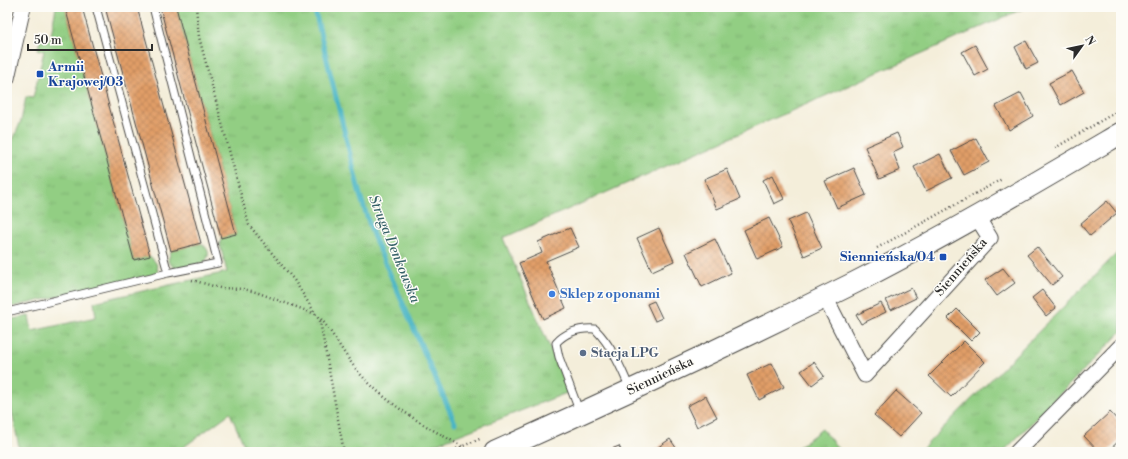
<svg xmlns="http://www.w3.org/2000/svg" width="1128" height="459" font-family="'Libre Bodoni',serif">
  <style>
    .grass { fill: url(#grass-tufts); stroke: #5e7c57 }
    .lines { fill: none; stroke-linecap: round; stroke-linejoin: round }
    .stream { stroke: #49b5c5; stroke-width: 5 }
    .building { fill: url(#building-cross-hatch) }
    .lane-casing { stroke: #494845; stroke-width: 9 }
    .street-casing { stroke: #494845; stroke-width: 17 }
    .secondary-casing { stroke: #494845; stroke-width: 23 }
    .path { stroke: #494845; stroke-width: 2.5; stroke-dasharray: 1 3; stroke-linecap: butt }
    .lane { stroke: #fff; stroke-width: 7 }
    .street { stroke: #fff; stroke-width: 15 }
    .secondary { stroke: #fff; stroke-width: 21 }
    .transit-dot { fill: #1a4fb4; stroke: #fdfcf7; stroke-width: 1.5 }
    .shop-dot { fill: #3f7fe0; stroke: #fdfcf7; stroke-width: 1.5 }
    .service-dot { fill: #5c6f8a; stroke: #fdfcf7; stroke-width: 1.5 }
    .labels { text-anchor: middle; dominant-baseline: central; stroke-width: 3; stroke-linejoin: round; paint-order: stroke }
    .transit-label { font-size: 13px; font-weight: bold; fill: #164399; stroke: #fdfcf7; text-anchor: start }
    .street-label { font-size: 13px; fill: #2b2b2b; stroke: #fdfcf7 }
    .shop-label { font-size: 13px; font-weight: bold; fill: #366cbe; stroke: #fdfcf7; text-anchor: start }
    .service-label { font-size: 13px; font-weight: bold; fill: #4e5e75; stroke: #fdfcf7; text-anchor: start }
    .water-label { font-size: 14px; font-style: italic; fill: #376269; stroke: #fdfcf7 }
  </style>
  <defs>
    <pattern id="grass-tufts" width="24" height="20" patternUnits="userSpaceOnUse"><rect width="24" height="20" fill="#92ce83"/><path d="M3 7l-1-3M5 7V3M7 7l1-3M15 17l-1-3M17 17v-4M19 17l1-3" fill="none" stroke="#7eb171"/></pattern>
    <pattern id="building-cross-hatch" width="8" height="8" patternUnits="userSpaceOnUse"><rect width="8" height="8" fill="#e19e68"/><path d="M0 0l8 8M0 8l8-8" fill="none" stroke="#b78156"/></pattern>
  </defs>
  <rect width="100%" height="100%" fill="#fdfcf7"/>
  <filter id="ink" filterUnits="userSpaceOnUse"><feTurbulence type="fractalNoise" baseFrequency=".025" numOctaves="2"/><feDisplacementMap in="SourceGraphic" scale="8" xChannelSelector="R" yChannelSelector="G"/><feConvolveMatrix kernelMatrix="1 2 1 2 8 2 1 2 1" color-interpolation-filters="sRGB"/></filter>
  <filter id="wash" filterUnits="userSpaceOnUse"><feTurbulence type="fractalNoise" baseFrequency=".012" numOctaves="4" result="noise"/><feDisplacementMap in="SourceGraphic" scale="16" xChannelSelector="R" yChannelSelector="G"/><feGaussianBlur stdDeviation="0.9" result="paint"/><feColorMatrix in="noise" values="0 0 0 0 0 0 0 0 0 0 0 0 0 0 0 0 0 1.4 0 .05"/><feComposite in="paint" operator="in"/></filter>
  <g filter="url(#wash)">
    <rect width="100%" height="100%" fill="#f4eeda"/>
    <!-- grass -->
    <path class="grass" d="M56 7H65L134 260 150 256 156 263 158 271 153 275 7 308V200L11 180 7 179V154L21 121 26 97 33 98 44 51 38 49 40 40 50 41Z
      M176 7H1027L503 238 569 392 415 452H247L230 413 177 452H20L7 387V320L29 316 32 331 96 317 94 302 227 272 220 245 221 238 236 234Z
      M201 243C209 249 211 255 204 263L175 269 168 261 171 251Z
      M1117 253 1121 257V332L1003 452H919Z
      M822 429 841 452H792Z"/>
    <g class="lines">
      <!-- stream -->
      <path class="stream" d="M314 7 360 195 373 235 455 423"/>
    </g>
    <g id="blocks">
      <!-- building -->
      <path class="building" d="M65 7H82L150 256 134 260Z
        M105 7H137L201 243 171 251Z
        M160 7H176L236 234 221 238Z
        M1026 41 1038 63 1026 69 1015 47Z
        M975 45 988 69 975 76 962 52Z
        M1072 71 1084 92 1061 105 1049 83Z
        M1021 93 1033 116 1009 130 996 106Z
        M897 133 903 147 893 152 900 170 879 179 865 147Z
        M976 138 989 162 964 175 951 151Z
        M940 154 952 178 926 191 914 167Z
        M854 168 866 195 837 208 825 181Z
        M727 169 740 199 717 209 704 179Z
        M773 175 784 199 774 204 763 180Z
        M1107 201 1117 213 1090 236 1080 224Z
        M806 213 822 248 804 256 788 221Z
        M769 218 783 247 757 259 744 230Z
        M570 228 579 247 546 261 566 308 543 319 519 263 542 253 538 242Z
        M659 228 674 261 652 271 637 238Z
        M715 239 731 273 702 287 686 253Z
        M1037 247 1062 277 1052 285 1027 255Z
        M1003 268 1015 283 997 296 985 280Z
        M911 288 916 298 891 310 886 300Z
        M1042 290 1056 308 1046 316 1032 298Z
        M654 301 662 318 655 321 647 304Z
        M881 303 886 312 861 324 856 315Z
        M957 309 980 332 971 341 948 318Z
        M964 341 985 362 951 397 929 376Z
        M814 362 824 376 812 385 801 371Z
        M772 363 784 387 759 400 747 375Z
        M896 391 921 413 899 437 874 415Z
        M706 396 717 417 697 427 687 406Z
        M1110 412 1121 424V439L1107 452H1099L1084 436Z
        M670 439 679 452H651Z
        M619 446 622 452H604Z"/>
    </g>
  </g>
  <g filter="url(#ink)">
    <use href="#blocks" fill-opacity="0" stroke="#494845" stroke-width="1"/>
    <g class="lines">
      <defs>
        <path id="lane" d="M96 7 168 273
          M7 312 168 273 218 263 153 7
          M580 413 559 357 556 343C567 331 580 328 595 329 611 345 621 367 630 389"/>
        <path id="street" d="M7 78 23 7
          M825 297 865 375 990 238 977 217
          M1017 452 1121 346"/>
        <path id="secondary" d="M495 452C616 398 737 341 856 282 946 236 1034 184 1121 133"/>
      </defs>
      <!-- lane casing -->
      <use href="#lane" class="lane-casing"/>
      <!-- street casing -->
      <use href="#street" class="street-casing"/>
      <!-- secondary casing -->
      <use href="#secondary" class="secondary-casing"/>
      <!-- path -->
      <path class="path" d="M196 7 199 37 249 225 294 280 320 321 344 452
        M1055 148 1121 109
        M877 248 1002 179
        M192 280 220 288 243 289 256 292 318 315
        M321 319C336 337 346 359 362 376 390 406 426 427 462 446
        M449 452 482 438"/>
      <!-- lane -->
      <use href="#lane" class="lane"/>
      <!-- street -->
      <use href="#street" class="street"/>
      <!-- secondary -->
      <use href="#secondary" class="secondary"/>
    </g>
  </g>
  <!-- markers -->
  <g class="transit-dot">
    <rect x="36" y="70" width="8" height="8" rx="2"/>
    <rect x="939" y="253" width="8" height="8" rx="2"/>
  </g>
  <circle class="shop-dot" cx="552" cy="294" r="4"/>
  <circle class="service-dot" cx="583" cy="353" r="4"/>
  <g class="labels">
    <!-- transit labels -->
    <g class="transit-label">
      <text x="48" y="67">Armii<tspan x="48" dy="15">Krajowej/03</tspan></text>
      <text x="935" y="257" text-anchor="end">Siennieńska/04</text>
    </g>
    <!-- street labels -->
    <g class="street-label">
      <text transform="translate(961 267) rotate(-49)">Siennieńska</text>
      <text transform="translate(660 376) rotate(-26)">Siennieńska</text>
    </g>
    <!-- shop labels -->
    <g class="shop-label">
      <text x="560" y="294">Sklep z oponami</text>
    </g>
    <!-- service labels -->
    <g class="service-label">
      <text x="591" y="353">Stacja LPG</text>
    </g>
    <!-- water labels -->
    <g class="water-label">
      <text transform="translate(394 249) rotate(68)">Struga Denkowska</text>
    </g>
  </g>
  <!-- margin -->
  <rect width="1128" height="459" fill="none" stroke="#fdfcf7" stroke-width="24"/>
  <!-- north arrow -->
  <g transform="translate(1082 46) rotate(57)" stroke="#fdfcf7" stroke-width="3" paint-order="stroke">
  <path d="M0-3L7 15L0 10L-7 15Z" fill="#2b2b2b"/>
  <text y="-6" font-size="11" font-weight="bold" text-anchor="middle" fill="#2b2b2b">N</text>
  </g>
  <!-- scale -->
  <path d="M28 44v6h124v-6" fill="none" stroke="#2b2b2b" stroke-width="2"/>
  <text x="34" y="44" font-size="12" fill="#2b2b2b" stroke="#fdfcf7" stroke-width="3" paint-order="stroke">50 m</text>
</svg>
